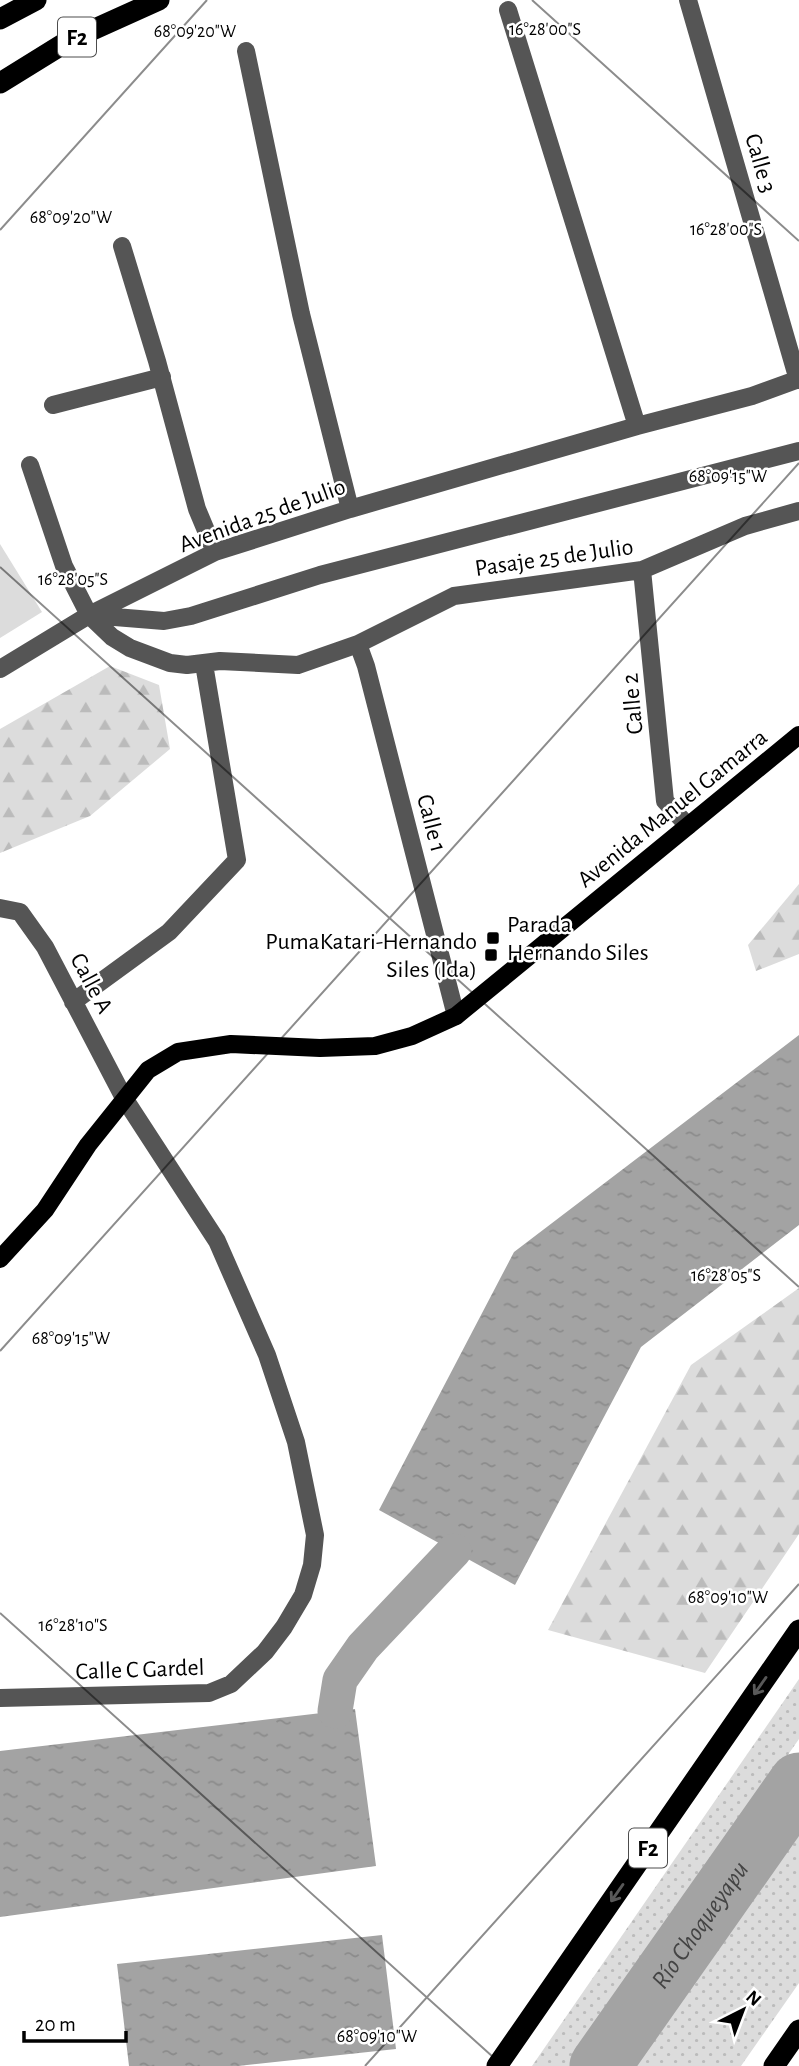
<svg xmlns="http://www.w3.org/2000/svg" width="799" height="2066" viewBox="0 0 799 2066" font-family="'Alegreya Sans',sans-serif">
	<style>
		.grass { fill: url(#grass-dots) }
		.forest { fill: url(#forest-firs) }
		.garden { fill: #dcdcdc }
		.water { fill: url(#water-ripples) }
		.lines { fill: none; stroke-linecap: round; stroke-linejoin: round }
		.canal { stroke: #a3a3a3; stroke-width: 35 }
		.river { stroke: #a3a3a3; stroke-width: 61 }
		.minor { stroke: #555; stroke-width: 18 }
		.major { stroke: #000; stroke-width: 18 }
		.highway { stroke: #000; stroke-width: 21 }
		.oneway { stroke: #595959 }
		.ticks { fill: none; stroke: #000; stroke-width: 2; stroke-opacity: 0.45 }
		.poi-dot { fill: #000; stroke: #fff; stroke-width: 2.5 }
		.labels { text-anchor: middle; stroke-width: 5; stroke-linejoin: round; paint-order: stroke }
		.shield { fill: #fff; stroke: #4c4c4c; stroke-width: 2 }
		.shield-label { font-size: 23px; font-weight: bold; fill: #000 }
		.street-label { font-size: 24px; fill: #000; stroke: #fff }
		.poi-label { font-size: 24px; fill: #000; stroke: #fff; text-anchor: start }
		.water-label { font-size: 26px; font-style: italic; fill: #444; stroke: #fff }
		.ticks-label { font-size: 18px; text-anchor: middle; fill: #000; stroke: #fff; stroke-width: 5; stroke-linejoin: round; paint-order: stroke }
	</style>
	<defs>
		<pattern id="grass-dots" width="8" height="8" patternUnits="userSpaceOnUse" patternTransform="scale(1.75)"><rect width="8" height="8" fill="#dcdcdc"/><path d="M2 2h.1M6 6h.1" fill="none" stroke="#bbb" stroke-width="1.8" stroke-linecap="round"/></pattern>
		<pattern id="forest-firs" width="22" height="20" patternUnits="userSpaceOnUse" patternTransform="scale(1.75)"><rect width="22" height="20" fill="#dcdcdc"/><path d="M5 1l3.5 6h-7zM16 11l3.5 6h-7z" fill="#bbb"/></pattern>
		<pattern id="water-ripples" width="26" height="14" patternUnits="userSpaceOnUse" patternTransform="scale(1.75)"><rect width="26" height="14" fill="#a3a3a3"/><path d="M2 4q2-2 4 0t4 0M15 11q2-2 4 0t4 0" fill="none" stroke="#8b8b8b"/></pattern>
	</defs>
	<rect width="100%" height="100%" fill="#fff"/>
	<path class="grass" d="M799,1679V1739L570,2066H532Z
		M799,1814V1983L741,2066H626Z"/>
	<path class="forest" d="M110,666L159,685L170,749L90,816L0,853V729Z
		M799,884V954L756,971L748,945Z
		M799,1288V1534L705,1673L548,1630L691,1365Z"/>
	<path class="garden" d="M0,544L42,612L0,638Z"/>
	<path class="water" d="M799,1035V1225L641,1347L515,1585L379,1510L514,1252Z
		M355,1709L376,1866L0,1917V1751Z
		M382,1935L396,2049L238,2066H129L117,1964Z"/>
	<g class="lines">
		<path class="canal" d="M335,1711L340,1680L363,1647L454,1551"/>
		<path class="river" id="s1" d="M600,2066L799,1783"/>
		<path class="minor" d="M688,0L798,380
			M508,10L637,426
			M246,51L301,314L350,509
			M122,246L157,361L197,509L215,552
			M53,405L162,377
			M30,465L64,566L89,615L112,637L130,648L170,663L187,665L220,661L298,665L358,644L454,596L642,570L745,526L799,511
			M642,570L665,801L688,826
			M90,615L164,621L191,616L320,575L799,451
			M358,644L366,666L456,1016
			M0,669L89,615L215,552L350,509L637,426L752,396L799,379
			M0,908L20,912L45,947L124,1098L217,1241L267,1355L296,1442L315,1535L312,1565L303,1595L284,1627L265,1652L231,1684L209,1693L0,1698
			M73,1002L169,932L237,860L204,664"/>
		<path class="major" d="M0,1259L45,1210L88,1145L148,1070L178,1052L231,1044L320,1048L375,1046L412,1036L456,1016L799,735"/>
		<path class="highway" d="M0,19L36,0
			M0,83L68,41L159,0
			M497,2066L799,1630
			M774,2066L799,2030"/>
	</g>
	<defs><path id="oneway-shaft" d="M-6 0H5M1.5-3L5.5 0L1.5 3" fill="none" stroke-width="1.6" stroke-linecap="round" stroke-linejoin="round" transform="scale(1.75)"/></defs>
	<g class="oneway">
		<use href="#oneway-shaft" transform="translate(760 1686) rotate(125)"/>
		<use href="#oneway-shaft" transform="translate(617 1893) rotate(125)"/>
	</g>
	<path class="ticks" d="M532,0L799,241M0,230L207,0M0,567L799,1287M0,1351L799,463M0,1613L503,2066M365,2066L799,1584"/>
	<g class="poi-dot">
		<rect x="486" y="931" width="14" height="14" rx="3.5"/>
		<rect x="484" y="948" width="14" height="14" rx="3.5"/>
	</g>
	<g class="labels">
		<g class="shield">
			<rect x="58" y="17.5" width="38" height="39" rx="5"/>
			<rect x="629" y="1828.5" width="38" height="39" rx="5"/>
		</g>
		<g class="shield-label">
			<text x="77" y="45">F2</text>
			<text x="648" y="1856">F2</text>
		</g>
		<g class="street-label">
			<text transform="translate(761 163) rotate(74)" y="8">Calle 3</text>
			<text transform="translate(262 515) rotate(-20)" y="8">Avenida 25 de Julio</text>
			<text transform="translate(554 557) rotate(-8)" y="8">Pasaje 25 de Julio</text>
			<text transform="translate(632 704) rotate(-95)" y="8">Calle 2</text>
			<text transform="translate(672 808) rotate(-39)" y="8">Avenida Manuel Gamarra</text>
			<text transform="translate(432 823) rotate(75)" y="8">Calle 1</text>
			<text transform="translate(92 983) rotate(62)" y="8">Calle A</text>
			<text transform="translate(140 1669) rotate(-2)" y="8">Calle C Gardel</text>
		</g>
		<g class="poi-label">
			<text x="507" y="932">Parada<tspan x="507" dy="28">Hernando Siles</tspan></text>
			<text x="477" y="949" text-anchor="end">PumaKatari-Hernando<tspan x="477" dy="28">Siles (Ida)</tspan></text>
		</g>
		<g class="water-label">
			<text dy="9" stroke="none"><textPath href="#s1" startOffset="173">Río Choqueyapu</textPath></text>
		</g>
	</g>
	<g class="ticks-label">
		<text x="545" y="35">16°28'00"S</text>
		<text x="195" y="37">68°09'20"W</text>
		<text x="71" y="223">68°09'20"W</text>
		<text x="726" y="235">16°28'00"S</text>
		<text x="728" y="482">68°09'15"W</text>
		<text x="73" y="585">16°28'05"S</text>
		<text x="726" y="1281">16°28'05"S</text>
		<text x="71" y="1344">68°09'15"W</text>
		<text x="728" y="1603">68°09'10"W</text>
		<text x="73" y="1631">16°28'10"S</text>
		<text x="377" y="2042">68°09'10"W</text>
	</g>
	<g transform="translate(743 2010) rotate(42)" stroke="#ffffff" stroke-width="5" paint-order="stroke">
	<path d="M0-5L12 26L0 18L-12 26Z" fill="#000000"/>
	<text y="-10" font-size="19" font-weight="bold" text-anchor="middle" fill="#000000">N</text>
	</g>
	<path d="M24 2031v10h102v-10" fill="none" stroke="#000000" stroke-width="3.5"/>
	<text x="35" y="2031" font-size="21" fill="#000000" stroke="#ffffff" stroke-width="5" paint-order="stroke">20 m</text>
</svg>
